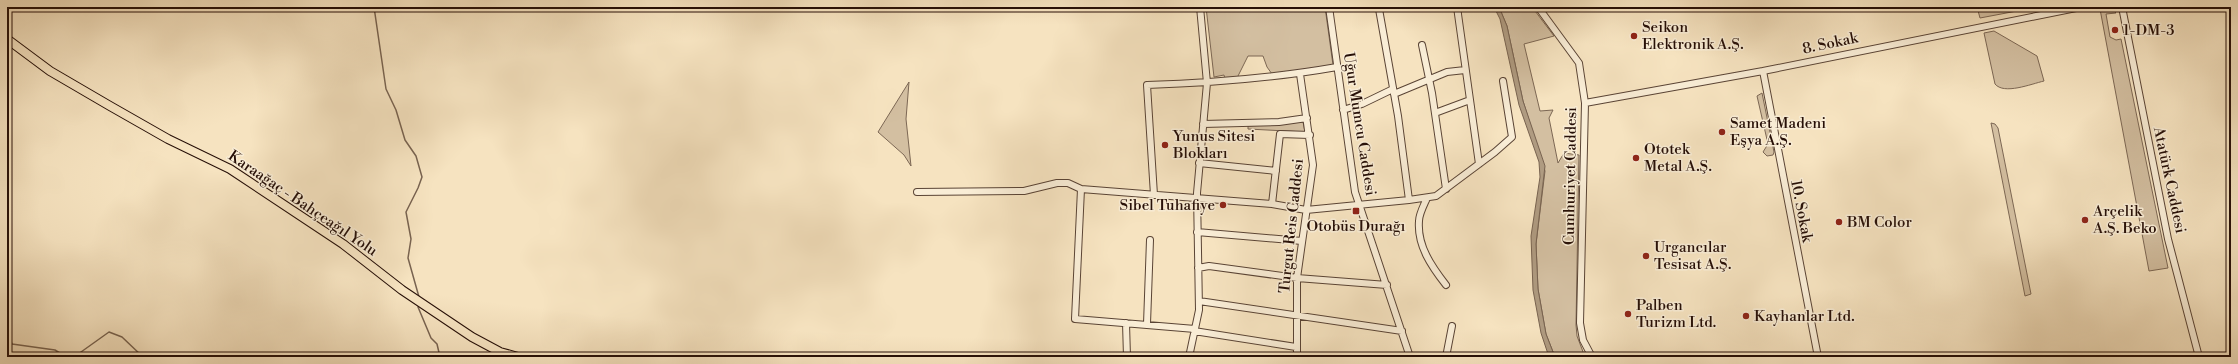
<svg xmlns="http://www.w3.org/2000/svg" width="2238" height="364" viewBox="0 0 2238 364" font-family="'Libre Bodoni',serif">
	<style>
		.green { fill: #d3bfa1; stroke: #7c6754 }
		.water { fill: #af9b81; stroke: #786350 }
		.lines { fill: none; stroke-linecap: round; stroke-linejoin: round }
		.stream { stroke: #786350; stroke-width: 1.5 }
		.minor-casing { stroke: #5a4435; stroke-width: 8 }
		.major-casing { stroke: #260f07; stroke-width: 10 }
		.minor { stroke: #f9edd6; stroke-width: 6 }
		.major { stroke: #f6e3c0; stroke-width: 8 }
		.poi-dot { fill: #8f2418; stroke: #f9edd6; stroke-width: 1.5 }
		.labels { text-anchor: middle; stroke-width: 3; stroke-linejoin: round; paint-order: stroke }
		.poi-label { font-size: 15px; fill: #260f07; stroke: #f9edd6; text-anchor: start }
		.street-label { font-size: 15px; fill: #260f07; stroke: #f9edd6 }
	</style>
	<rect width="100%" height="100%" fill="#f6e3c0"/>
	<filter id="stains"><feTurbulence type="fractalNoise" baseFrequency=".005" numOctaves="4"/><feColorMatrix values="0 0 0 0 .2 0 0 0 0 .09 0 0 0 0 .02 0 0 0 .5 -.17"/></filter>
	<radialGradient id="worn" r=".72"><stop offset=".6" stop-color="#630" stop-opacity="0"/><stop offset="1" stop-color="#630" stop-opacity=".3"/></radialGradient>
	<path class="green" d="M1206,7H1325L1333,65L1272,74L1267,67L1263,56H1248L1237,78L1225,79L1224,75L1214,77Z
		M1499,7H1532L1554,36L1524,44L1540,111L1553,110L1549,118L1558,163L1564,153L1579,155L1576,325L1577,336L1585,357H1555L1546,334L1538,289L1536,244L1545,171L1523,101L1507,26Z
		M1977,7H2038L1980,18Z
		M2111,8L2116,13L2106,14L2110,37L2116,40L2121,39L2168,268L2149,271L2100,9Z
		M1994,31L2037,56L2044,81C2031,84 2004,95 1995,84L1984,33Z
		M909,82L906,119L911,166L904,155L878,132Z
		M1762,93L1774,152L1773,155L1767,156L1763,152L1768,144L1757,96Z
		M1303,122L1305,132L1248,129V126Z
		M1991,123L1995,124L1998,128L2031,294L2025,296Z"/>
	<path class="water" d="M1494,7H1499L1507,26L1523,101L1545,166L1536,244L1538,289L1546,334L1555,357H1549L1541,333L1533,290L1531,236L1540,177L1539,162L1519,105L1500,19Z"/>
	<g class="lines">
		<path class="stream" d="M374,7L386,89L396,110L405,140L416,156L422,177L418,188L406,212L411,239L408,258L419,297
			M418,307L431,338L437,344L440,357
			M7,330L12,344L55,350L66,357
			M7,343L12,344
			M74,357L109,332L122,337L143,357"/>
		<defs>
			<path id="minor" d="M1329,7L1355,192L1410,357
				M1457,7L1479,164
				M1538,7L1579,63L1585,103L1580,323L1583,340L1592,357
				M2122,7L2168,239L2199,357
				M1379,9L1398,116L1409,200
				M1422,45L1432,93L1446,189
				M1763,71L1818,357
				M1394,94L1447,72L1465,70
				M1585,103L1763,71L2081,7
				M1343,110L1362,104L1393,89
				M1435,113L1470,100
				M1203,124L1279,122L1307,118
				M1199,163L1276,171
				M1081,189L1075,319L1195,329
				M917,192L1024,191L1057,183H1068L1081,189L1272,204L1306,210L1409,200L1436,196L1495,152L1512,137L1503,81
				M1154,195L1147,85C1211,83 1274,78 1337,67
				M1427,198C1424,205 1419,214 1419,221C1417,246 1432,267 1446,285
				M1272,204L1280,134L1310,135
				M1197,232L1302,241
				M1198,268L1209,266L1297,278L1387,285
				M1199,301L1402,331
				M1126,323L1127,357
				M1147,324L1150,240
				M1194,331L1296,347
				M1189,357L1199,310L1197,193L1207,83L1200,7
				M1297,357V278L1313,165L1300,74
				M1446,357L1452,326"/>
			<path id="major" d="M7,39L50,71L110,106L168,139L230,169L343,244L402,290L472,337L500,352L518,357"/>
		</defs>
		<use href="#minor" class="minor-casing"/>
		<use href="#major" class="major-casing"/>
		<use href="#minor" class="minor"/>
		<use href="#major" class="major"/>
	</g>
	<g class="poi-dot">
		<circle cx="2115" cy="30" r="4"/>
		<circle cx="1634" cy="36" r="4"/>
		<circle cx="1722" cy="132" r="4"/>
		<circle cx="1165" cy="145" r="4"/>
		<circle cx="1636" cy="158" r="4"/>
		<circle cx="1223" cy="205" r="4"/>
		<rect x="1352" y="207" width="8" height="8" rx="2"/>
		<circle cx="2085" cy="220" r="4"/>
		<circle cx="1839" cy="222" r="4"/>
		<circle cx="1646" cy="256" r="4"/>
		<circle cx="1628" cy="314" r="4"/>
		<circle cx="1746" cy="316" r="4"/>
	</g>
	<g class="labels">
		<g class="poi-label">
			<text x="1642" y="32">Seikon<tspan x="1642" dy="17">Elektronik A.Ş.</tspan></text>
			<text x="2123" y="35">1-DM-3</text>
			<text x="1730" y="128">Samet Madeni<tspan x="1730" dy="17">Eşya A.Ş.</tspan></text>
			<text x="1173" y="141">Yunus Sitesi<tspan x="1173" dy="17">Blokları</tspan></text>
			<text x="1644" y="154">Ototek<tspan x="1644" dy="17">Metal A.Ş.</tspan></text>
			<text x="1215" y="210" text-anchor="end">Sibel Tuhafiye</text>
			<text x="2093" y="216">Arçelik<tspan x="2093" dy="17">A.Ş. Beko</tspan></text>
			<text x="1847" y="227">BM Color</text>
			<text x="1356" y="231" text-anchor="middle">Otobüs Durağı</text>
			<text x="1654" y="252">Urgancılar<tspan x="1654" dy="17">Tesisat A.Ş.</tspan></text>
			<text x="1636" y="310">Palben<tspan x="1636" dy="17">Turizm Ltd.</tspan></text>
			<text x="1754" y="321">Kayhanlar Ltd.</text>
		</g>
		<g class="street-label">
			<text transform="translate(1830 43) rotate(-12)" y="5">8. Sokak</text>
			<text transform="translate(1360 124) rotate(81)" y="5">Uğur Mumcu Caddesi</text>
			<text transform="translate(1570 176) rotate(-89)" y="5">Cumhuriyet Caddesi</text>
			<text transform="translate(2170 180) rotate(78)" y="5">Atatürk Caddesi</text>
			<text transform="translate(303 203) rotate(34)" y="5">Karaağaç - Bahçeağıl Yolu</text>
			<text transform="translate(1802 211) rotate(79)" y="5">10. Sokak</text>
			<text transform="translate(1291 226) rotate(-84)" y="5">Turgut Reis Caddesi</text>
		</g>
	</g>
	<rect width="2238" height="364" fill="none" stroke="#f6e3c0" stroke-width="24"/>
	<rect x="8" y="8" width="2222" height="348" fill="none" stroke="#260f07" stroke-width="2"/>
	<rect x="12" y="12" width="2214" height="340" fill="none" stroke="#260f07"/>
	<rect width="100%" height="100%" filter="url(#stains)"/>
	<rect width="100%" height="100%" fill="url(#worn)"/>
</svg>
